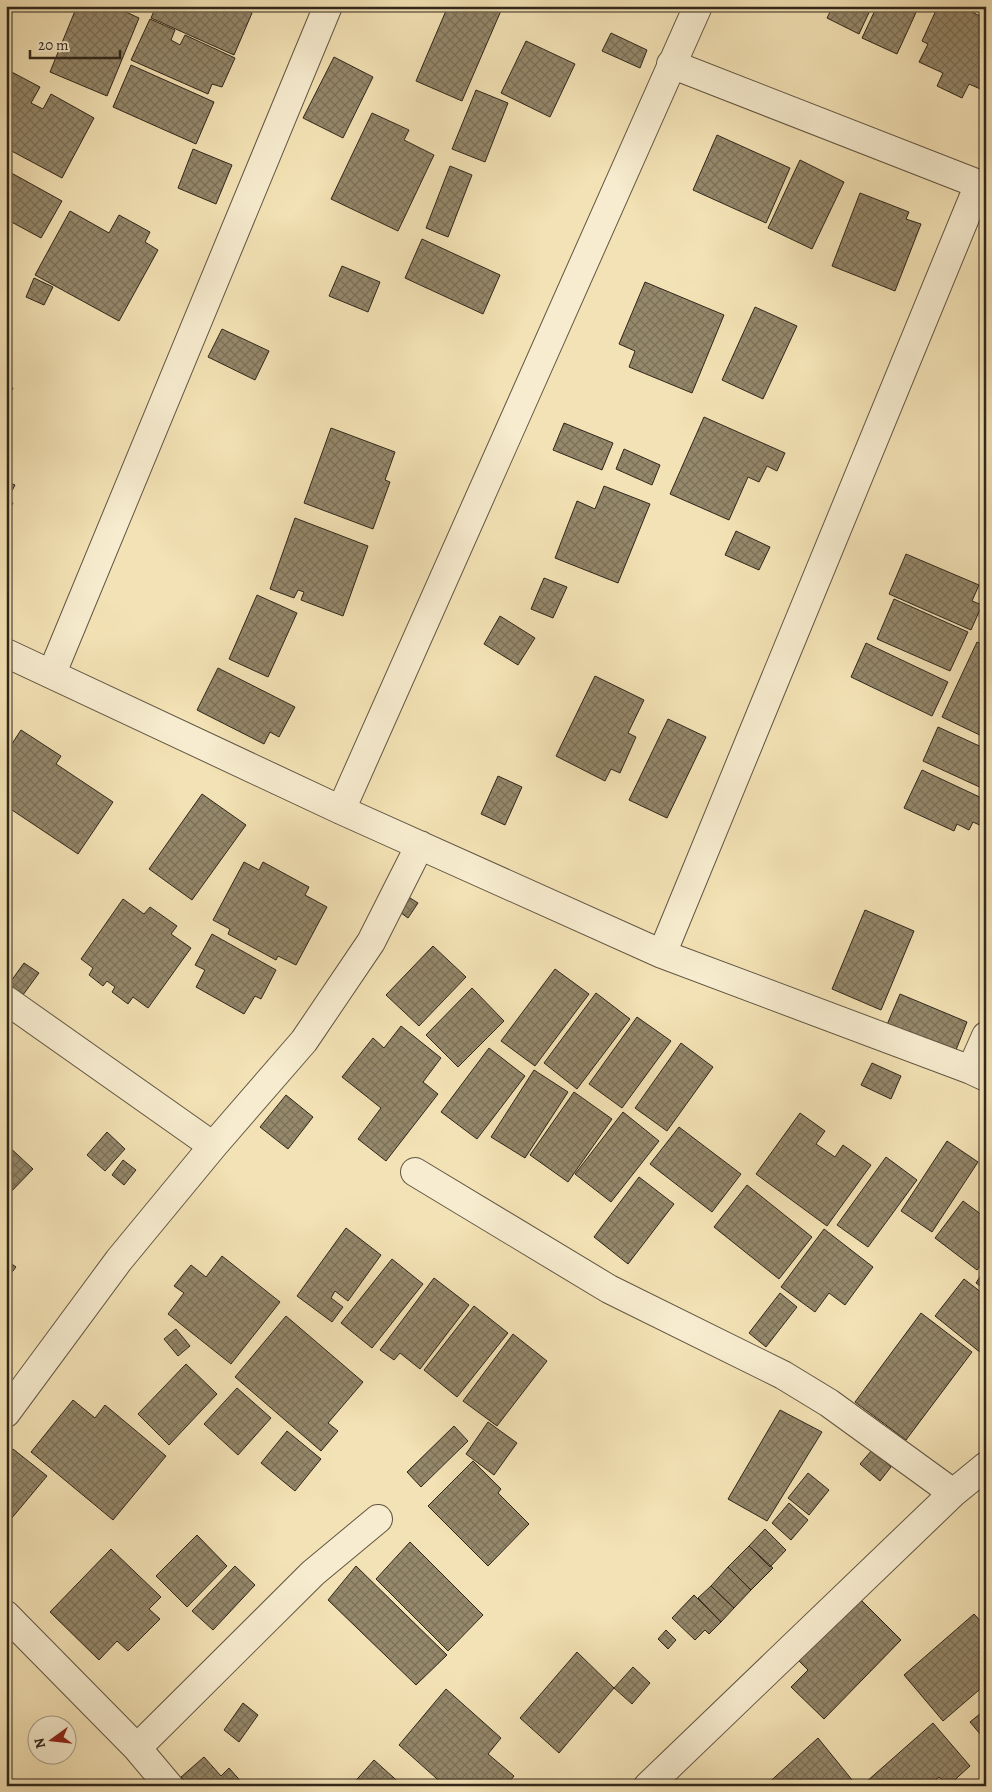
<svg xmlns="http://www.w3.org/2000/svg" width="992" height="1792" viewBox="0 0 992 1792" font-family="Alegreya,serif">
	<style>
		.building { fill: url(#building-cross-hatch); stroke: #30271b }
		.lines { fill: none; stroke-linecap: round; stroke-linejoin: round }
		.minor-casing { stroke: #615642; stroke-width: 30 }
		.minor { stroke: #f7eccf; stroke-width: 28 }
	</style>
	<defs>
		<pattern id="building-cross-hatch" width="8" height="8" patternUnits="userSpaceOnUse" patternTransform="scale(1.25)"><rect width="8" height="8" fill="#95886b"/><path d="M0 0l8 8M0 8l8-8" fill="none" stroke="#7a6f57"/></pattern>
	</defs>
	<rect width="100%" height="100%" fill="#f3e2b5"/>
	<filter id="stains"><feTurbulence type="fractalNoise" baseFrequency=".004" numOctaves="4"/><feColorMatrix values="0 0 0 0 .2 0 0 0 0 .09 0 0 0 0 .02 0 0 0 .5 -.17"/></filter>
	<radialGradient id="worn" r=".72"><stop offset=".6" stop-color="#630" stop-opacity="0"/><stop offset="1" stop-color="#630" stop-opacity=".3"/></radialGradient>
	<path class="building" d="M77,6H113L139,18L107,96L50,72Z
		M156,6H237L252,13L234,55L151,18Z
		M448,6H503L462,101L416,81Z
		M833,6H872L859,34L827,18Z
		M877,6H919L897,54L862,38Z
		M938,6H960L986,19L985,91L969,84L962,98L937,86L943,73L919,62L928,44L922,41Z
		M150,19L175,30L171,40L180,45L185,35L235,58L222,87L212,84L208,94L131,60Z
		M611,33L647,50L640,68L602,51Z
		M526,41L575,64L550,117L501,93Z
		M334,57L373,77L343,138L303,118Z
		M131,65L214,102L196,144L113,107Z
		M6,69L40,87L31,103L43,109L51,94L94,118L62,178L6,148Z
		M476,90L508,103L485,162L452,149Z
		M372,113L409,130L404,140L434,155L398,231L331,199Z
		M717,135L790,168L766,223L693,190Z
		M193,149L232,165L216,204L178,188Z
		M800,160L844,182L812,249L768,228Z
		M450,166L472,175L448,237L426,228Z
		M6,170L62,201L41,238L6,219Z
		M860,193L909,212L906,219L921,224L895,291L832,266Z
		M70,211L109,233L119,215L150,232L145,242L158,250L119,321L35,275Z
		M422,239L500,275L483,314L405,278Z
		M342,266L380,282L368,312L329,296Z
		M34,278L53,287L44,305L26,297Z
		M645,282L724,315L692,393L629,367L635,351L619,344Z
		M755,307L797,326L763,399L722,380Z
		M222,329L269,351L255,380L208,357Z
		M6,385L13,388L6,404Z
		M704,417L785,453L777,471L767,466L759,482L748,477L729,520L670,494Z
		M564,423L613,443L602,470L553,450Z
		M331,428L395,452L385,480L390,482L373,529L304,503Z
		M624,449L660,465L652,485L616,469Z
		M6,481L15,485L7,500L13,503L6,517Z
		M604,486L650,504L618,583L555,558L577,501L595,509Z
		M295,518L368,546L343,616L301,600L304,592L298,590L294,598L270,589Z
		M736,531L770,547L759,570L725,555Z
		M906,554L979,585L972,601L982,605L971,630L889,594Z
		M544,578L567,587L553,618L531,609Z
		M257,595L297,613L268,677L229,659Z
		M894,599L968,632L950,671L877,639Z
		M500,616L535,638L518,665L484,644Z
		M977,642L986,646V738L942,717Z
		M866,643L948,682L932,716L851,677Z
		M218,668L295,707L279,737L270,732L264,744L197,710Z
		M595,676L644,700L628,733L636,737L620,773L611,769L605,781L556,756Z
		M668,719L706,737L667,818L629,800Z
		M938,727L986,749V790L923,761Z
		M21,730L61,756L56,764L113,802L78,854L6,806V753Z
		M922,770L986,800V828L973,822L969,830L957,824L954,831L904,808Z
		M498,776L522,787L505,825L481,814Z
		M202,794L246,825L192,900L149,869Z
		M244,862L259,870L263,862L309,887L305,895L327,907L296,965L278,956L276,960L228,934L230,929L213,920Z
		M407,896L418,903L408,918L397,910Z
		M123,899L144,914L150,907L177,926L171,934L191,948L148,1008L133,997L128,1004L112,992L115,987L107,981L103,986L89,975L93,968L81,959Z
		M865,910L914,931L881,1010L832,989Z
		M212,934L276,970L261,999L255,996L244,1014L196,987L205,970L195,965Z
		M433,946L466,977L419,1026L386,995Z
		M24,963L39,973L20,999L6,988Z
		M555,969L589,994L535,1066L501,1041Z
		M472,988L504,1021L458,1067L426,1035Z
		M596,993L630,1019L577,1089L544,1063Z
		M900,994L967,1022L954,1055L886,1027Z
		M637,1017L671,1041L622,1108L589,1084Z
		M401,1026L441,1058L423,1082L438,1094L386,1161L358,1139L381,1108L342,1077L373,1038L384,1048Z
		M681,1043L713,1067L667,1131L635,1108Z
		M489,1048L525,1076L477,1139L441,1112Z
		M872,1063L901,1076L891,1099L861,1085Z
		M534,1070L568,1092L525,1158L491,1137Z
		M574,1092L612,1119L568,1182L530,1155Z
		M286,1095L313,1117L288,1149L260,1127Z
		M623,1112L659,1141L611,1202L575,1174Z
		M800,1113L825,1131L816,1144L835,1157L843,1145L871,1165L827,1226L756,1174Z
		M679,1127L741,1174L712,1212L650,1164Z
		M107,1132L125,1149L105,1171L87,1155Z
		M947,1141L978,1162L932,1232L901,1211Z
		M6,1144L33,1169L6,1197Z
		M886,1157L917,1180L868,1247L837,1225Z
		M123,1160L136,1170L124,1185L112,1175Z
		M639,1177L674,1204L628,1264L594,1237Z
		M747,1185L812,1237L779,1279L714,1227Z
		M963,1201L986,1218V1258L977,1270L935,1238Z
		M346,1228L381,1255L348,1301L335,1291L331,1298L343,1307L332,1322L297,1296Z
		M824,1229L873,1267L845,1305L829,1293L815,1312L781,1287Z
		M222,1256L280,1302L231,1364L168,1314L184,1293L174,1286L191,1265L206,1277Z
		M392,1259L423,1284L372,1348L341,1323Z
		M6,1260L16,1267L6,1280Z
		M986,1267V1290L976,1283Z
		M434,1278L469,1305L420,1369L400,1353L394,1360L380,1350Z
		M964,1279L986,1296V1346L981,1353L935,1316Z
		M780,1293L797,1307L766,1347L749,1333Z
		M474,1306L508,1333L457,1397L424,1370Z
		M921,1313L972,1352L906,1440L855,1402Z
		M286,1316L363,1382L328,1423L338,1431L321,1451L235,1377Z
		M176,1329L190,1346L178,1356L164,1339Z
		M513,1334L547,1361L497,1426L463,1401Z
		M186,1364L217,1394L169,1445L138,1414Z
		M237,1388L271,1418L238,1455L204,1424Z
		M73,1400L95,1418L105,1405L166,1456L113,1520L31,1452Z
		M780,1410L822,1432L767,1521L728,1499Z
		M488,1422L517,1443L494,1475L466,1454Z
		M454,1426L468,1441L421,1487L407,1472Z
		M287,1431L321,1459L295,1491L261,1463Z
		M13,1449L47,1476L6,1525V1457Z
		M872,1450L891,1467L880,1481L860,1464Z
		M473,1461L501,1489L498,1493L529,1524L488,1566L428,1506Z
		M808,1473L829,1490L809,1515L788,1498Z
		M789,1503L808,1520L791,1540L772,1523Z
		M765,1529L786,1550L770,1567L749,1546Z
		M197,1535L227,1566L187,1607L156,1576Z
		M410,1542L483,1615L448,1651L376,1579Z
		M749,1546L773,1568L751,1590L728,1567Z
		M111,1549L161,1597L149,1609L160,1619L128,1651L117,1641L99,1660L50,1612Z
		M235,1566L255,1585L213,1630L192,1611Z
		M356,1566L447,1655L416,1685L328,1600Z
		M728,1567L751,1590L734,1608L711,1586Z
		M711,1586L734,1608L721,1622L698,1598Z
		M694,1595L721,1622L709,1634L705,1630L695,1640L672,1618Z
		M860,1599L901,1640L824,1719L791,1687L808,1670L799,1661Z
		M974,1614L986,1627V1684L943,1721L904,1675Z
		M666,1630L676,1640L668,1649L658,1639Z
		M577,1652L614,1688L559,1753L520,1718Z
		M633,1667L650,1683L632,1704L614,1688Z
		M446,1689L501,1738L488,1754L514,1776L506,1786H475L474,1784L472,1786H445L399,1745Z
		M243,1703L258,1715L239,1742L224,1730Z
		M986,1709V1741L970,1722Z
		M933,1723L970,1766L948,1786L939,1777L929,1786H869L866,1782Z
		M818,1738L857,1786H765Z
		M204,1757L221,1776L229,1768L245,1786H189L181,1777Z
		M374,1760L403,1786H351Z"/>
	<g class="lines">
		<defs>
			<path id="minor" d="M671,64L986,187
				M6,653L341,810L662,954L971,1070L986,1077
				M52,673L328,6
				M341,810L698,6
				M662,954L979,184
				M6,1000L213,1146
				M971,1070L986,1036
				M415,1172L609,1289L783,1375L829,1403L953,1493
				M6,1413L119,1260L213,1146L304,1041L371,942L420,845
				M6,1615L137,1748L169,1786
				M137,1748L313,1573L378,1519
				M648,1786L953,1493L986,1466"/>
		</defs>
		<use href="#minor" class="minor-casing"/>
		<use href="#minor" class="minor"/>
	</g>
	<rect width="992" height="1792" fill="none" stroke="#f3e2b5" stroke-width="25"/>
	<rect x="8" y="8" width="977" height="1777" fill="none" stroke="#30271b" stroke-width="2.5"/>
	<rect x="12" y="12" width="967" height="1767" fill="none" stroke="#30271b"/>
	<g transform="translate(52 1740) rotate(255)"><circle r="24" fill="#f7eccf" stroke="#a79d87"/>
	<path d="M0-4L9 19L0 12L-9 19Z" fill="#8f2418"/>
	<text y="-8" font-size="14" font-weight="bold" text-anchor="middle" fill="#30271b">N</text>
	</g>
	<path d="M30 50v8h90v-8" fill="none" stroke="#30271b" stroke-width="2.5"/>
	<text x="38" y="50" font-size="15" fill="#30271b" stroke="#f7eccf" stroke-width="4" paint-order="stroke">20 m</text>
	<rect width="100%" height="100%" filter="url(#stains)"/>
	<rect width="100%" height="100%" fill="url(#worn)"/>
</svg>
